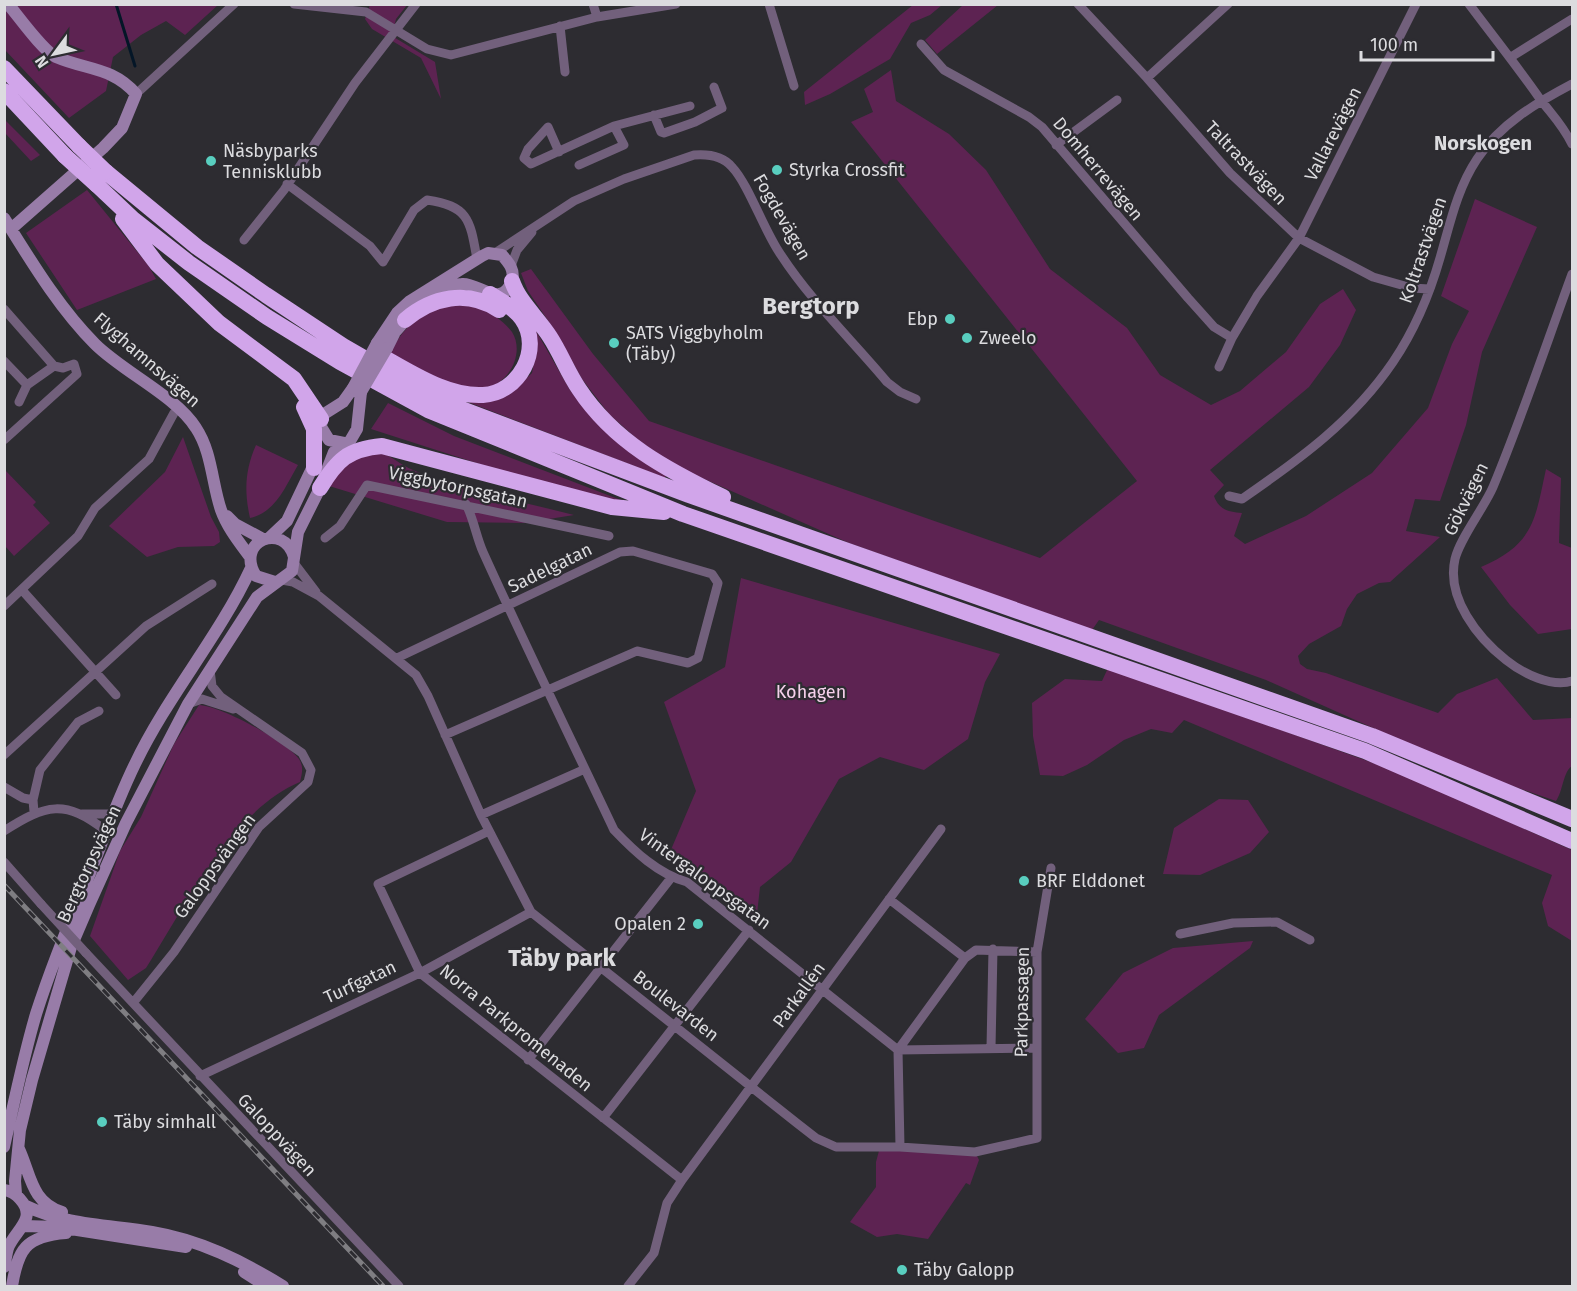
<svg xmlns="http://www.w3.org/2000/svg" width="1577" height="1291" viewBox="0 0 1577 1291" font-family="'Fira Sans',sans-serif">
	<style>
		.green { fill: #5d2352 }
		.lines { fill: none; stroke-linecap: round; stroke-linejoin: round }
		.stream { stroke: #041627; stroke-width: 3 }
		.street { stroke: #72607c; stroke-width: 9 }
		.secondary { stroke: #987ca8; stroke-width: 12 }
		.highway { stroke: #d1a5ea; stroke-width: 16 }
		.rail-casing { stroke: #7f7e82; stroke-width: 5 }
		.rail { stroke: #2d2c31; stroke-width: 3; stroke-dasharray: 9; stroke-linecap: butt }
		.street-bridge { stroke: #72607c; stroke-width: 9 }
		.secondary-bridge { stroke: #987ca8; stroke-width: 12 }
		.highway-bridge { stroke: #d1a5ea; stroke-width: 16 }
		.poi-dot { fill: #59cebf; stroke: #2d2c31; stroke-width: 2 }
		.labels { text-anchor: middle; stroke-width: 4.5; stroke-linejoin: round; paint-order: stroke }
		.street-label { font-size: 18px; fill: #dcdcdf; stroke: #2d2c31 }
		.poi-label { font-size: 18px; fill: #dcdcdf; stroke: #2d2c31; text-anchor: start }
		.park-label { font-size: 18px; fill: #f5d0eb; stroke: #2d2c31 }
		.neighbourhood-label { font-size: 20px; font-weight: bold; fill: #dcdcdf; stroke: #2d2c31 }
		.district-label { font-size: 24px; font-weight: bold; fill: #dcdcdf; stroke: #2d2c31 }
	</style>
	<rect width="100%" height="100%" fill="#2d2c31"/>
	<path class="green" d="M5,5H218L185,35L166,21L141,35L113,57L106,91L69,118L5,50Z
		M370,5H407L396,19L392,36L435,62L441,99L421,58L372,29L365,19Z
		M913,5H942L930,15L911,23L890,59L830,94L805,105L804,92Z
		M963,5H998L937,54L925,40Z
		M891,70L896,101L949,134L986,170L1050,269L1127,328L1160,375L1211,405L1240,391L1286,352L1320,304L1343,289L1356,310L1340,345L1309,387L1210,470L1224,485L1214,496C1219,510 1229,512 1242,513L1234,536L1245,544L1306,516L1372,473L1428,408L1452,344L1469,311L1441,296L1475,199L1537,227L1482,352L1466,425L1440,501L1415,499L1406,531L1440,537L1390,582L1379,583L1357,594L1347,609L1341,626L1309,644L1298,656L1300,664L1307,669L1326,673L1438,713L1457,694L1497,678L1533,720L1572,718V766C1563,772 1563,791 1556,801L1469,771L1266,680L1099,620L1092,630L849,543L675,466L637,439L609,414L582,379L555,331L528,291L521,273L531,269L593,354L649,421L1040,558L1137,481L851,122L873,112L864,89Z
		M5,120L40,155L31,161L5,133Z
		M87,190L148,265L156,279L77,310L26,233Z
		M446,306C456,306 469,304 478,307C489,311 505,322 512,332C526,354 507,389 479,389C451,390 413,367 388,356C405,326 413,318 446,306Z
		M532,324L570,390L600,426L666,475L665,478L447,394H510L532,373L537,345Z
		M388,403L454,436L626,502L561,490L371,429Z
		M183,437L211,517L219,532L220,542L214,546L178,547L147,557L109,526L165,472Z
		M256,445L298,465C285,487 276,512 250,518C244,491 245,470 256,445Z
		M380,452C393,457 401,465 413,470C463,492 521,501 574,515L524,523L447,522L329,486L346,462Z
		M4,469L36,502L33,505L50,523L14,556L5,546Z
		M1546,469L1561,478L1559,543L1572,548V629L1538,634L1510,605L1481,567C1534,544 1535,520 1546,469Z
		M741,578L1000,654L985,682L968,739L924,770L880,757L839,779L791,862L760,887L756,923L670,852L696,791L664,702L725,667Z
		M1108,668L1390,769L1572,850V941L1548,926L1542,903L1552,875L1184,720L1172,733L1151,729L1124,740L1087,765L1063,776L1040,775L1033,736L1032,703L1065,679L1102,681Z
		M199,705C221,706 286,741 299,759C304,767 302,773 300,782C233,809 184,908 146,968L128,980L90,936L120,851L141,817L174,744Z
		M1219,799L1248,800L1269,832L1250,853L1200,875L1163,874L1174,828Z
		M1253,941L1250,948L1159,1015L1144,1048L1118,1053L1085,1019L1123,973L1173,948Z
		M880,1147L975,1152L979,1160L970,1185L966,1183L928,1239L897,1234L877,1237L850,1222L876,1187V1162Z"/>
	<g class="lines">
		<path class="stream" d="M116,4L135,66"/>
		<path class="street" d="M294,4L366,12L427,49L451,55L597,17L676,4
			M593,4L597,17
			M769,4L794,86
			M1078,4L1147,78L1230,173L1299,238L1373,277L1412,288L1429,289
			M1469,4C1493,36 1517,66 1540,99C1553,116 1562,124 1572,144
			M560,26L565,72
			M921,44L944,70L1029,117L1042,127L1188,298L1214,327L1232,338
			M1511,57L1572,19
			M1147,78L1228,4
			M136,94L234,4
			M654,115L661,132L664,133L695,122L722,108L714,87
			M1056,145L1117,100
			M559,152L548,127L528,149L524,158L531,164L614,126L690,106
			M579,165L624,145L614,126
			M287,184L370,246L383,262L414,210L427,200C469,206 470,220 477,259
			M244,240L284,190L355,83L416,4
			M495,253L574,201L624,179L694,155C707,154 723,156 732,167C749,185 764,231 781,255C811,301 852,340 887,382L900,392L916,399
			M511,266L517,250L532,232
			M1572,274C1546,345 1522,417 1493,487C1484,508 1460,538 1455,559C1446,598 1478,638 1506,660C1522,673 1552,688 1572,681
			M4,309L54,366L63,368L74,364L77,374L4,440
			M4,361L27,385
			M1219,367L1232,338L1257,296L1299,238L1416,4
			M19,402L27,385L54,366
			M1229,496L1242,499C1300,459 1353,421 1393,362C1414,331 1430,293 1440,258C1450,224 1457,189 1477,159C1500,124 1536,103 1572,84
			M466,504C474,520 476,536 483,552C525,645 570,737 614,830C634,851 658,874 687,882L898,1050L900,1147
			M325,538L340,526L367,485L609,536
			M294,563L316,592
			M282,580L293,582L319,596L416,675L428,696L481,815L531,912L798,1124L816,1138L836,1147H900L975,1152L1037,1138V952L1051,868
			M22,590L116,695
			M4,606L78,536L95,508L149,459L174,413
			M397,658L620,552L633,551L712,574L718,583L698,658L688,663L637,651L445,735
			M188,704L202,699L233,709
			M4,755L146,626L212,584
			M4,787L23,798L33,800
			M34,812L33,800L40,770L78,722L99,711
			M82,814H114
			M481,815L585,769
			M4,831C46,804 65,799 106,831
			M489,831L378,884L420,973L682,1180
			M4,862L41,904
			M889,899L965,958
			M1180,934L1233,923L1277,922L1310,940
			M86,953L399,1286
			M133,1003L174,952L259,827L308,782L311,770L302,753L221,697L212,686L210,670
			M991,1048L993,949
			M898,1050L965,958L976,950L1037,952
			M898,1050L1037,1048
			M528,1060L671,878
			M200,1076L420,973L531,912
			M603,1118L749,930
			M628,1286L654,1253L667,1203L682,1180L941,829"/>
		<path class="secondary" d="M8,4C19,17 43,51 56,57C86,70 113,67 136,94L122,128L103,148L11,229
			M4,218C31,261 59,308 95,344C123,372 176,396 196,428C212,452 212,484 221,510C227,527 239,542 250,557
			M377,343L397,313L410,301L482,256L488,253L502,255C509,263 515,270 512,281C501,310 478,282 462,284C450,285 438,294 428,300
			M387,348L395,332L410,315
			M321,425L324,414L343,402L353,388
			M321,427L329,440L344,443
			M227,516L235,524L263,539
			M269,538L287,521L316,460
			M275,582L256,576C234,541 284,521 294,557
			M4,1147C14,1103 23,1058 36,1014C51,967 69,923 88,878C103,840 117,801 135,764C168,695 219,637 251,568
			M19,1149C31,1175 31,1202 62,1212
			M4,1190C11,1191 16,1194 20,1199C38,1219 15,1230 8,1248C6,1254 6,1260 4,1267
			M16,1194L15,1181L20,1130L32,1080L71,947L89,905L126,823L188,704L257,597L292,571L298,532L320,488L334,452L350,441L357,429L361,392
			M26,1206C65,1225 111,1225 152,1232C200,1240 242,1261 283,1286
			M24,1226L58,1227L186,1247
			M244,1272L266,1286
			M12,1286C18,1250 25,1236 66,1233"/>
		<path class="highway" d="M4,68L79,146
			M4,91L65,156
			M106,172L197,247L266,295L343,346L435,399L689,495L1372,736L1572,819
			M97,185L133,219L189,263L267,317L340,362L428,410L683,514L1365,751L1572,841
			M123,219L157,264L219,323L294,379L321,419
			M512,281C519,302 538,318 550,337C561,354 568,373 579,389C614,442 667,470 723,497
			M405,320C432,297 467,289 499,310
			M381,356C411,372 447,397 483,395C519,393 543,349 522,319C515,308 501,301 490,294
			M304,407L314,429V468
			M320,488C337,460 348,449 382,446L612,507L664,512"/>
		<defs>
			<path id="rail" d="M4,885L383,1286"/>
		</defs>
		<use href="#rail" class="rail-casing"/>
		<use href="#rail" class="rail"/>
		<path class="street-bridge" d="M41,904L86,953"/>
		<path class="secondary-bridge" d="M353,388L377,343
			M361,392L387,348"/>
		<path class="highway-bridge" d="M79,146L106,172
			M65,156L97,185"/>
	</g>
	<g class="poi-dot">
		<circle cx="211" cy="161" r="6"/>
		<circle cx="777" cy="170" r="6"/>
		<circle cx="950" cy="319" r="6"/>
		<circle cx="967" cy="338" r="6"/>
		<circle cx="614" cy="343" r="6"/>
		<circle cx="1024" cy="881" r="6"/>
		<circle cx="698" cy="924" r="6"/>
		<circle cx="102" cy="1122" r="6"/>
		<circle cx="902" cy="1270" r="6"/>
	</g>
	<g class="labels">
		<g class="street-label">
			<text transform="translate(1333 134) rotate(-63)" y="6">Vallarevägen</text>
			<text transform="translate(1246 163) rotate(46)" y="6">Taltrastvägen</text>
			<text transform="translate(1098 169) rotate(50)" y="6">Domherrevägen</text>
			<text transform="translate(782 217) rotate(60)" y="6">Fogdevägen</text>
			<text transform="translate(1423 250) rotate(-71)" y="6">Koltrastvägen</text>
			<text transform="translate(147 360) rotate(41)" y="6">Flyghamnsvägen</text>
			<text transform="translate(458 487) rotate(12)" y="6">Viggbytorpsgatan</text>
			<text transform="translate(1466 499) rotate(-64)" y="6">Gökvägen</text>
			<text transform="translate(550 568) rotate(-26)" y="6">Sadelgatan</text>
			<text transform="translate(89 864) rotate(-65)" y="6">Bergtorpsvägen</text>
			<text transform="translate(215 866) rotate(-54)" y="6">Galoppsvängen</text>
			<text transform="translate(705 879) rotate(36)" y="6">Vintergaloppsgatan</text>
			<text transform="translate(360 982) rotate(-25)" y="6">Turfgatan</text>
			<text transform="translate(799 995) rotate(-54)" y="6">Parkallén</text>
			<text transform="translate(1022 1002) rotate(-89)" y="6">Parkpassagen</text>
			<text transform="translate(676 1006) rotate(38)" y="6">Boulevarden</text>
			<text transform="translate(516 1028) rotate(39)" y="6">Norra Parkpromenaden</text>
			<text transform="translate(277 1135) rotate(47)" y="6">Galoppvägen</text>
		</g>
		<g class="poi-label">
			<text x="223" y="157">Näsbyparks<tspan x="223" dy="21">Tennisklubb</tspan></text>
			<text x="789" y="176">Styrka Crossfit</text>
			<text x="938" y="325" text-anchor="end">Ebp</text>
			<text x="626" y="339">SATS Viggbyholm<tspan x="626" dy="21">(Täby)</tspan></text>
			<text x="979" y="344">Zweelo</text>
			<text x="1036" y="887">BRF Elddonet</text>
			<text x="686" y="930" text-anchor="end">Opalen 2</text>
			<text x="114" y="1128">Täby simhall</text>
			<text x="914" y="1276">Täby Galopp</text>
		</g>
		<g class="park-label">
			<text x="811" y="698">Kohagen</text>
		</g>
		<g class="neighbourhood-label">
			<text x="1483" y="150">Norskogen</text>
		</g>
		<g class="district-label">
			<text x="811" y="314">Bergtorp</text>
			<text x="562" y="966">Täby park</text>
		</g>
	</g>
	<rect width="1577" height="1291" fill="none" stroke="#dcdcdf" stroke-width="12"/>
	<g transform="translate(54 54) rotate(237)" stroke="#2d2c31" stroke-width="4.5" paint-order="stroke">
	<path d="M0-4.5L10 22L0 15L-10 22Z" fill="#dcdcdf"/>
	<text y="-9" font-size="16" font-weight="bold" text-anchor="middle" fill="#dcdcdf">N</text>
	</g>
	<path d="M1361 51v9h132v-9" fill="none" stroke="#dcdcdf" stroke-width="3"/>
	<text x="1370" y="51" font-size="18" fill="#dcdcdf" stroke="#2d2c31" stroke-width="4.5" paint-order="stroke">100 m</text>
</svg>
